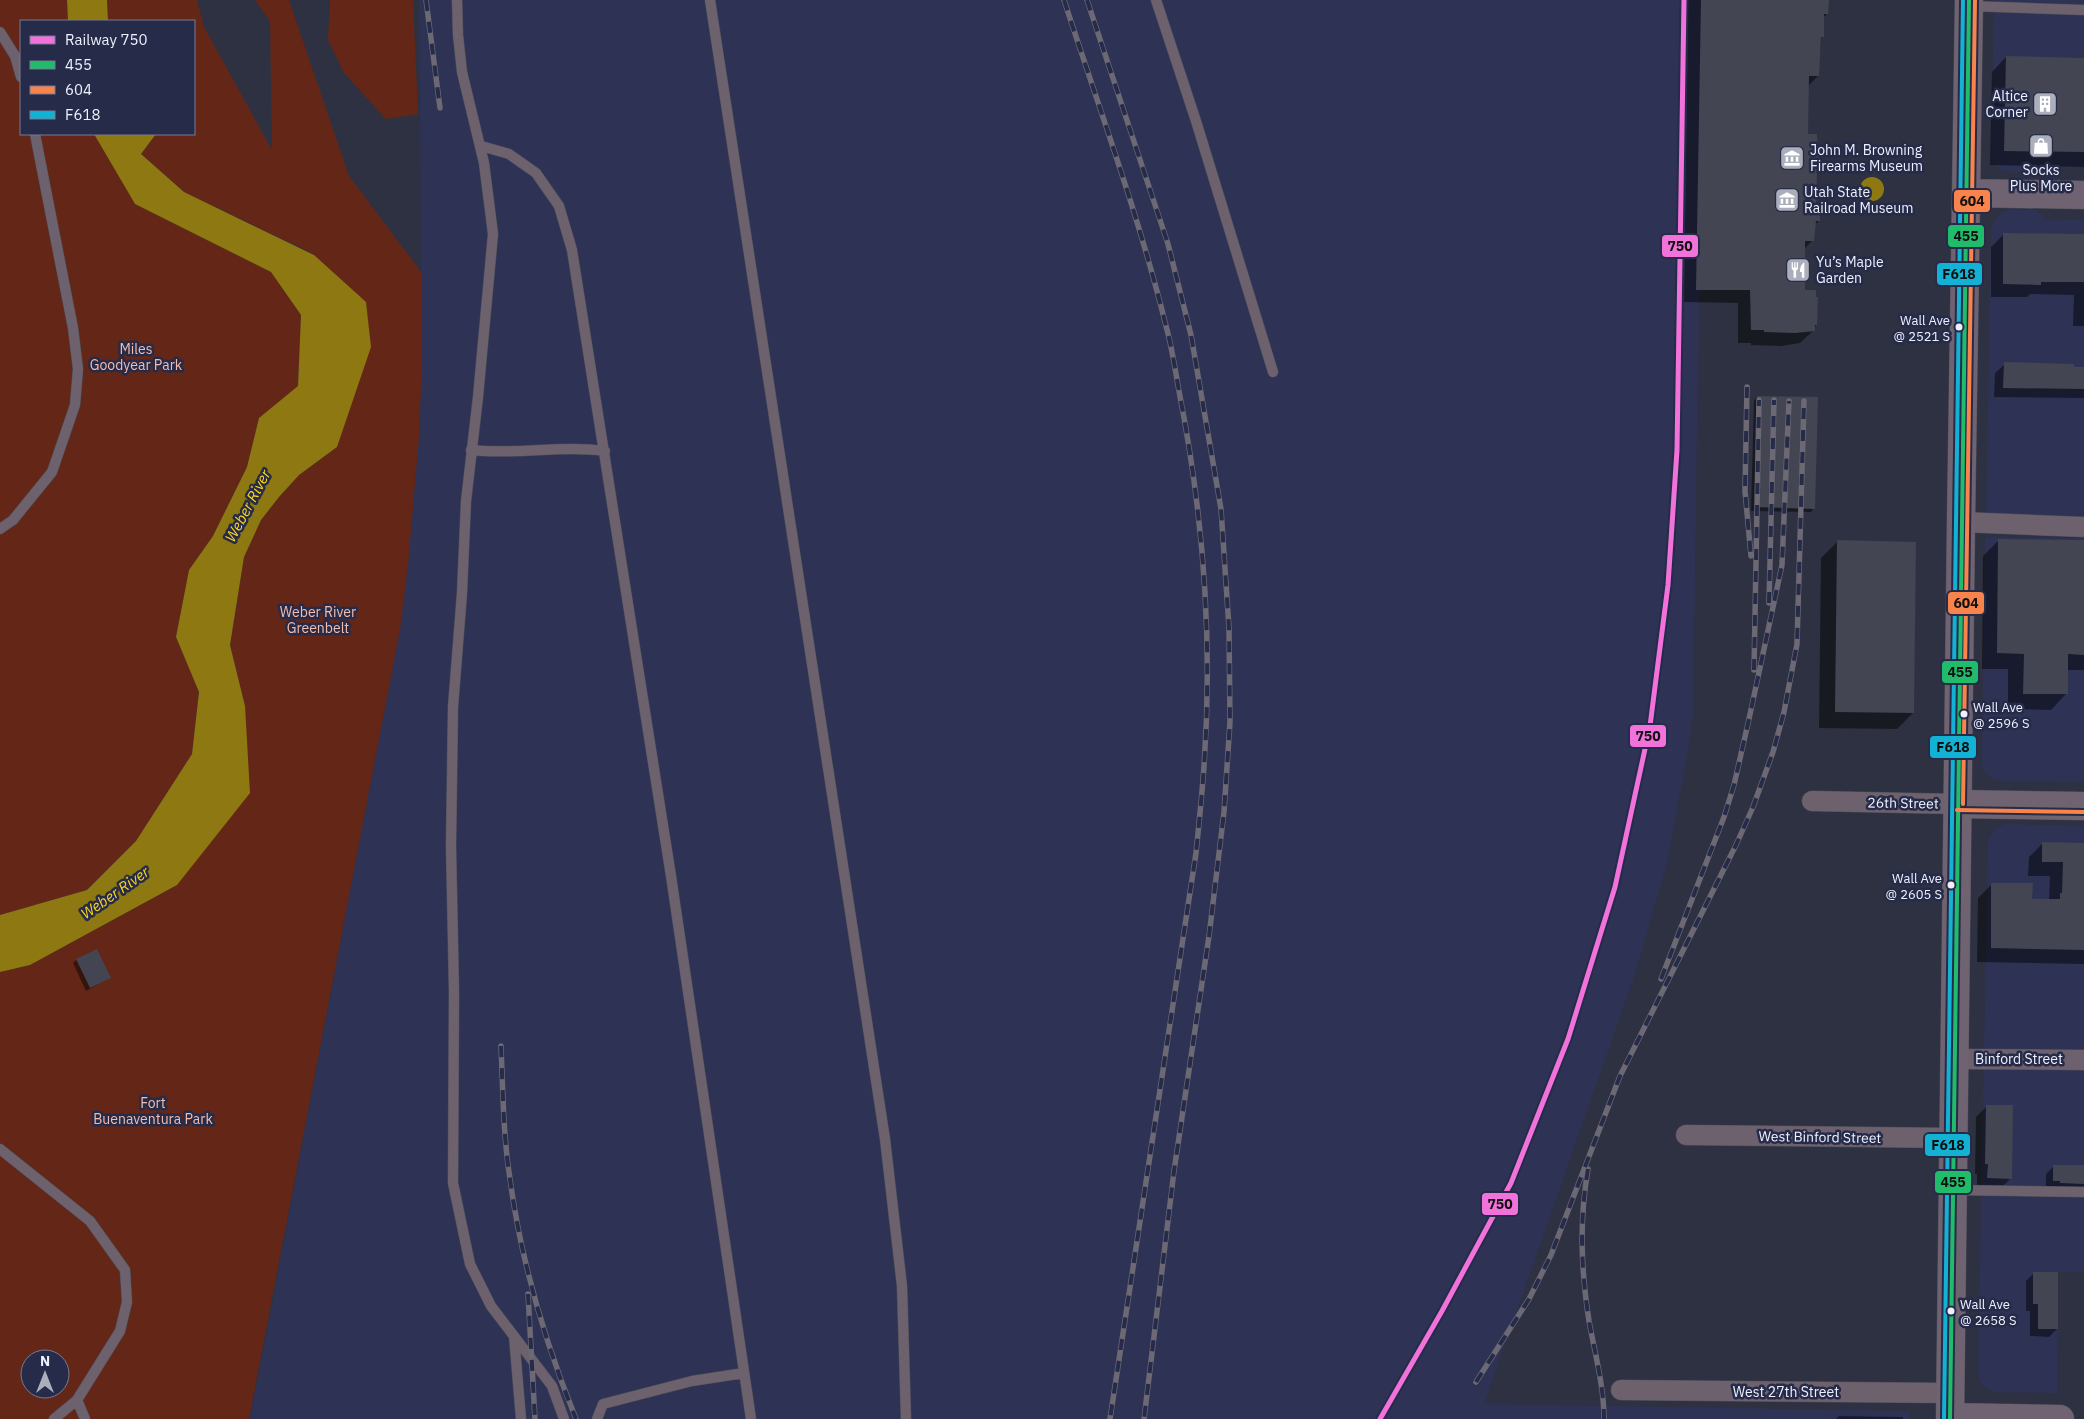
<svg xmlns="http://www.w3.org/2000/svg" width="2084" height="1419" viewBox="0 0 2084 1419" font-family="'IBM Plex Sans',sans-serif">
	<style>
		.built { fill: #2e3355 }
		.green { fill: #642717; fill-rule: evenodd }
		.water { fill: #8d7811 }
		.shadow { fill: #0007 }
		.building { fill: #434553 }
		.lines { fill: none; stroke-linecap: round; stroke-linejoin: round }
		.lane-casing { stroke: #4b4d5a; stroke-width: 11 }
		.street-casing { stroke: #4b4d5a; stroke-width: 21 }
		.secondary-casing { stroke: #4b4d5a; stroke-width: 29 }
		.lane { stroke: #6c616c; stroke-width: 10 }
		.street { stroke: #6c616c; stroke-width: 20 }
		.secondary { stroke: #6f6371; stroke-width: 28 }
		.rail-casing { stroke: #6c6874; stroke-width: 5.5 }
		.rail { stroke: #262b49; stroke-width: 4; stroke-dasharray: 11; stroke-linecap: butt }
		.bus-1-casing { stroke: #262b49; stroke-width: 8 }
		.bus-2-casing { stroke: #262b49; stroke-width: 8 }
		.bus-3-casing { stroke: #262b49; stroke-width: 8 }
		.bus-1 { stroke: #20bc6c; stroke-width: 4 }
		.bus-2 { stroke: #f8844c; stroke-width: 4 }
		.bus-3 { stroke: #13b2d5; stroke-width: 4 }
		.rail-1-casing { stroke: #262b49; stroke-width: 9 }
		.rail-1 { stroke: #f172db; stroke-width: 5 }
		.bus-dot { fill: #eef1fd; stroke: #262b49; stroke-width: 2 }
		.labels { text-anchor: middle; stroke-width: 5; stroke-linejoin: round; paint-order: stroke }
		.bus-label { font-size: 13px; fill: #eef1fd; stroke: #262b49; text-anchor: end }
		.poi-label { font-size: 14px; fill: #eef1fd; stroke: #262b49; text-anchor: start }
		.park-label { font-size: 14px; fill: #f6bbab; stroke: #262b49 }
		.street-label { font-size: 14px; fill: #eef1fd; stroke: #262b49 }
		.water-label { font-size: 15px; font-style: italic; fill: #ffd814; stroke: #262b49 }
		.line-badge { stroke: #262b49; stroke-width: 2 }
		.pale-badge-label { font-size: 14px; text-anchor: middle; font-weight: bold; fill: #111 }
	</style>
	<rect width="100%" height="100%" fill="#2e3141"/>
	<path class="built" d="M419,0H1703L1693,715L1685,766L1666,867L1633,980L1484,1404L1910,1411V1419H250L400,629L408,565L419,436L422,360Z
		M1994,0H2084V167H2046L2038,173L2003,171L1993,164L1991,159Z
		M2008,210H2037L2045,219L2084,220V520L1986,518L1991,228L1999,214Z
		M1985,537L2084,538V782L2002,781L1990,778L1982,768Z
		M2005,824L2084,826V1272H2058L2057,1393L1994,1392L1983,1387L1978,1375L1988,840L1995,829Z"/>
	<path class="green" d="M0,0H67L68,21H21V134H94L135,204L271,272L301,315L298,387L259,418L247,467L213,536L189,570L176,637L199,692L192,754L136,841L87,890L0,915Z
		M107,0H197L204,27L272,150L270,21L255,0H289L349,176L422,273V360L419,436L408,565L400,629L249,1419H0V972L30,965L177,885L245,706L230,645L244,557L261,520L279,497L299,475L337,447L314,254L184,192L141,154L156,134H194V21H108ZM30,1359H60V1389H30Z
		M330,0H413L418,114L386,119L344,73L328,40Z"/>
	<path class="water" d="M67,0H107L108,21H68Z
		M94,134H156L141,154L184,192L314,255L366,302L371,347L337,447L299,475L279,497L261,520L244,557L230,645L245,706L250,793L177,885L30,965L0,972V915L87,890L136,841L192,754L199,692L176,637L189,570L213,536L247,467L259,418L298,386L301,315L271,272L135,204Z
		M1860 189a12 12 0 1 1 24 0a12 12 0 1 1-24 0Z"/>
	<path class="shadow" d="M1688,0H1827V14L1823,18L1818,76L1807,87V136L1819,170L1815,174V208L1819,221L1814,225L1813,240L1804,249L1803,291L1816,325L1814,330L1800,343L1781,346L1751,345V343H1738V303L1684,302Z
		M2006,57L2084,59V167L1990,165L1992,72Z
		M2004,234L2084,235V326H2073L2074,295L2030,294L2027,297H1991V247Z
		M2005,364L2084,368V398L1994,397L1995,373Z
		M1757,397L1814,508L1811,512L1751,511L1754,400Z
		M1999,540L2084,541V670H2067L2066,694L2051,710L2008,709V669H1982L1983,556Z
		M1837,542L1913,713L1897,729L1819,728L1821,558Z
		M2043,843L2084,844V964L1977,962L1978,898L1992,884L2031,900H2049L2050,876H2028L2029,857Z
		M76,960L109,978L86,991L73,963Z
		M1987,1106L2011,1178L2000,1189H1977V1174H1975L1976,1117Z
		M2054,1166L2084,1167V1191L2046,1188V1174Z
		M2034,1273L2057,1329L2049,1337L2030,1336V1311H2026V1281Z
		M1839,1416L1903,1417V1419H1836Z"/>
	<path class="building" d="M1701,0H1829L1828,14H1824V37H1821L1819,76H1809L1808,134H1817L1818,155H1821V170H1817L1816,207H1820V221H1816L1814,241H1805V290H1816V297H1818L1817,325H1815V331L1795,333L1764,332V330H1751L1750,290H1696Z
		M2006,56L2084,58V152L2004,151Z
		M2003,233L2084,234V282H2041V285L2003,284Z
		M2004,362L2074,364V367H2084V389L2003,388Z
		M1757,396L1818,397L1815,509L1755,507Z
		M1998,539L2084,540V655L2068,654V694H2023L2024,654L1997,653Z
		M1837,540L1916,542L1914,713L1835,712Z
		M2042,842L2084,843V950L1991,948V883H2033L2032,899H2060V893H2062L2063,862H2042Z
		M97,949L111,978L90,988L76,959Z
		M1986,1105H2013L2012,1179L1987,1178L1988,1164H1985Z
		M2053,1165H2084V1184L2060,1183V1181H2053Z
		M2033,1272H2058V1329H2038V1304H2033Z"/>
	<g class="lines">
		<defs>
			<path id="lane" d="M457,0L458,35L462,72L484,163L493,234L478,397L466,501L462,593L453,707L451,846L454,992L453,1183L470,1264L491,1306L552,1386L564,1419
				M710,0L885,1139L902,1286L906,1419
				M1156,0L1196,121L1273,372
				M1970,6L2084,10
				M0,32L15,56L21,77
				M481,146L509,154L536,173L559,206L572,250L671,876L751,1419
				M471,450C516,455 560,445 605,451
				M0,529L13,520L52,472L75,405L78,369L73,328L35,134
				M0,1149L90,1221L125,1270L127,1302L120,1331L77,1400L85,1419
				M1954,1190L2084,1192
				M514,1336L521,1419
				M54,1419L77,1400
				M597,1419L603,1404L692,1381L744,1373"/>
			<path id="street" d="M1961,522L2084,527
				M1812,801L1957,804
				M1954,1059L2084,1060
				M1686,1135L1953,1138
				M1621,1390L1950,1393"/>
			<path id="secondary" d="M1966,193L2084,195
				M1957,804L2084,806
				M1950,1417L2060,1419
				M1950,1419L1961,522L1969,0"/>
		</defs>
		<use href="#lane" class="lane-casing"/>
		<use href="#street" class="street-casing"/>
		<use href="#secondary" class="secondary-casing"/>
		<use href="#lane" class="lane"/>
		<use href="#street" class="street"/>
		<use href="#secondary" class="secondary"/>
		<defs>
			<path id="rail" d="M426,0L440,108
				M1064,0C1099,108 1139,216 1166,326C1172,347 1175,369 1179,391C1203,513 1213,641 1204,766C1202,795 1199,824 1196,853L1110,1419
				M1087,0L1168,244L1191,335L1221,509L1229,628L1230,722L1224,812L1209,936L1174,1171L1144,1419
				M1747,387L1745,491L1751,556
				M1769,603L1774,400
				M1754,670L1759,400
				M1661,979L1724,817L1734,785L1749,719L1782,565L1789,401
				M501,1046C503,1091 503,1135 510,1179C521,1261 545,1342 576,1419
				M1588,1169C1579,1222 1581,1269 1589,1321C1595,1354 1604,1386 1604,1419
				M528,1294L535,1419
				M1476,1382L1529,1299L1551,1255L1620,1076L1736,845L1753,807L1773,752L1784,712L1797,644L1804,401"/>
		</defs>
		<use href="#rail" class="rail-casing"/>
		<use href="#rail" class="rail"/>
		<defs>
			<path id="bus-1" d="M1950,1419L1969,0"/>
			<path id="bus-2" d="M1963,804L1975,0
				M1957,810L2084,812"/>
			<path id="bus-3" d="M1944,1419L1963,0"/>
		</defs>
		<use href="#bus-1" class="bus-1-casing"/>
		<use href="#bus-2" class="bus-2-casing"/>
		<use href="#bus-3" class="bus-3-casing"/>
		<use href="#bus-1" class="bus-1"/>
		<use href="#bus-2" class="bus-2"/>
		<use href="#bus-3" class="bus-3"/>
		<defs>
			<path id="rail-1" d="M1380,1419L1442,1311L1511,1183L1568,1039L1615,887L1650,726L1668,585L1677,450L1684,0"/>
		</defs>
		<use href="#rail-1" class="rail-1-casing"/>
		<use href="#rail-1" class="rail-1"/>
	</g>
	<defs>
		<symbol id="building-square" viewBox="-11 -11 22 22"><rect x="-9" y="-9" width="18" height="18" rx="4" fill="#abaebb" stroke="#262b49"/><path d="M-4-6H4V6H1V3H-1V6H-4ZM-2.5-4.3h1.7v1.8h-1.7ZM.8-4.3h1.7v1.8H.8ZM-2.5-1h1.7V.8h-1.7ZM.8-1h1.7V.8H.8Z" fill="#fff"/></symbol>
		<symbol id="shop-square" viewBox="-11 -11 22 22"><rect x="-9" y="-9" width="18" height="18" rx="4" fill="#abaebb" stroke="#262b49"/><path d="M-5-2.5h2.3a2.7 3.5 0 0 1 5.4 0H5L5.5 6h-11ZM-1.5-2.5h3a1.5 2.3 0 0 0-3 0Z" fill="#fff"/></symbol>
		<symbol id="museum-square" viewBox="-11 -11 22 22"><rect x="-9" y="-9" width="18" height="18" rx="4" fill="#abaebb" stroke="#262b49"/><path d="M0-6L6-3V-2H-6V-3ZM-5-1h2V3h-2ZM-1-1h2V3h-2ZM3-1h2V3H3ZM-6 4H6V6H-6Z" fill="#fff"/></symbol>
		<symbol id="restaurant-square" viewBox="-11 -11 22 22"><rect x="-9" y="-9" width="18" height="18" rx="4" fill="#abaebb" stroke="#262b49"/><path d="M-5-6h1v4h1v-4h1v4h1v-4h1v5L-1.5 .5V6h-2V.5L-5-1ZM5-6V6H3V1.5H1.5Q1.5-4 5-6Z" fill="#fff"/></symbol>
	</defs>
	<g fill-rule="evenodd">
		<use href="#building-square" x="2031" y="90" width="28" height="28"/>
		<use href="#shop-square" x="2027" y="132" width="28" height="28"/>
		<use href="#museum-square" x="1778" y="144" width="28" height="28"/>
		<use href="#museum-square" x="1773" y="186" width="28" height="28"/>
		<use href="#restaurant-square" x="1784" y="256" width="28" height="28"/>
	</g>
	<g class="bus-dot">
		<circle cx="1959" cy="327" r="4.5"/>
		<circle cx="1964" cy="714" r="4.5"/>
		<circle cx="1951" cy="885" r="4.5"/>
		<circle cx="1951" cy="1311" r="4.5"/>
	</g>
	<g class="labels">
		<g class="bus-label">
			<text x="1950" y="325">Wall Ave<tspan x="1950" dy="16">@ 2521 S</tspan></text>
			<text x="1973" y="712" text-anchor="start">Wall Ave<tspan x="1973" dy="16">@ 2596 S</tspan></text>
			<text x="1942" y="883">Wall Ave<tspan x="1942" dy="16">@ 2605 S</tspan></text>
			<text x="1960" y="1309" text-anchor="start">Wall Ave<tspan x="1960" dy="16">@ 2658 S</tspan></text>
		</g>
		<g class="poi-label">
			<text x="2028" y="101" text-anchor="end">Altice<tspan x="2028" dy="16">Corner</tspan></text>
			<text x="1810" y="155">John M. Browning<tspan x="1810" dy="16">Firearms Museum</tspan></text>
			<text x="2041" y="175" text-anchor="middle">Socks<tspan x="2041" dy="16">Plus More</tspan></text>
			<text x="1804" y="197">Utah State<tspan x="1804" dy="16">Railroad Museum</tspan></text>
			<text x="1816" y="267">Yu’s Maple<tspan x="1816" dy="16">Garden</tspan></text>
		</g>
		<g class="park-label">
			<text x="136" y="354">Miles<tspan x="136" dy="16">Goodyear Park</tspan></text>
			<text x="318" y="617">Weber River<tspan x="318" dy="16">Greenbelt</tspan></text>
			<text x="153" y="1108">Fort<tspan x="153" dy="16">Buenaventura Park</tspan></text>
		</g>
		<g class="street-label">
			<text transform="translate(1903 803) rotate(1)" y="5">26th Street</text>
			<text x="2019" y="1064">Binford Street</text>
			<text transform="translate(1820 1137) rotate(1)" y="5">West Binford Street</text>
			<text x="1786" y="1397">West 27th Street</text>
		</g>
		<g class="water-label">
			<text transform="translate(248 506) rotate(-62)" y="5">Weber River</text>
			<text transform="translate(115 893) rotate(-35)" y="5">Weber River</text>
		</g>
	</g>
	<g class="line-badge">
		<rect x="1953" y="189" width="38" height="24" rx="5" fill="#f8844c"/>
		<rect x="1947" y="224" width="38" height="24" rx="5" fill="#20bc6c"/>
		<rect x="1661" y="234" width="38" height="24" rx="5" fill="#f172db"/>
		<rect x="1936" y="262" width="47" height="24" rx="5" fill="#13b2d5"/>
		<rect x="1947" y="591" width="38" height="24" rx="5" fill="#f8844c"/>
		<rect x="1941" y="660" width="38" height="24" rx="5" fill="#20bc6c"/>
		<rect x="1629" y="724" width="38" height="24" rx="5" fill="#f172db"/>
		<rect x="1929" y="735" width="48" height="24" rx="5" fill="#13b2d5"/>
		<rect x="1924" y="1133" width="47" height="24" rx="5" fill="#13b2d5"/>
		<rect x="1934" y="1170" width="38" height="24" rx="5" fill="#20bc6c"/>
		<rect x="1481" y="1192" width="38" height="24" rx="5" fill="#f172db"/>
	</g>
	<g class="pale-badge-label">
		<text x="1972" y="206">604</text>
		<text x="1966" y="241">455</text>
		<text x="1680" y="251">750</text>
		<text x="1959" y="279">F618</text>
		<text x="1966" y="608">604</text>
		<text x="1960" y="677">455</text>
		<text x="1648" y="741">750</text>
		<text x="1953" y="752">F618</text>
		<text x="1948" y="1150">F618</text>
		<text x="1953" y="1187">455</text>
		<text x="1500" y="1209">750</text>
	</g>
	<rect x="20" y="20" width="175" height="115" fill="#262b49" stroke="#767a91"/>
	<rect x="30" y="36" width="25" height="8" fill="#f172db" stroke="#767a91"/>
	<text x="65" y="45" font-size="15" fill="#eef1fd">Railway 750</text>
	<rect x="30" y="61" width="25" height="8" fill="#20bc6c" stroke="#767a91"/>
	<text x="65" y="70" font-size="15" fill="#eef1fd">455</text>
	<rect x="30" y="86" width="25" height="8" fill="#f8844c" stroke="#767a91"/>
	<text x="65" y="95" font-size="15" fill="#eef1fd">604</text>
	<rect x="30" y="111" width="25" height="8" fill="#13b2d5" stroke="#767a91"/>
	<text x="65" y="120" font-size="15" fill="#eef1fd">F618</text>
	<g transform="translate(45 1374)"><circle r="24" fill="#262b49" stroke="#767a91"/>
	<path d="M0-4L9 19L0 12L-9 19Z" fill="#abaebb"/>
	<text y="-8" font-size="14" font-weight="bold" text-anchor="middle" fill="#eef1fd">N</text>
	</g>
</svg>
